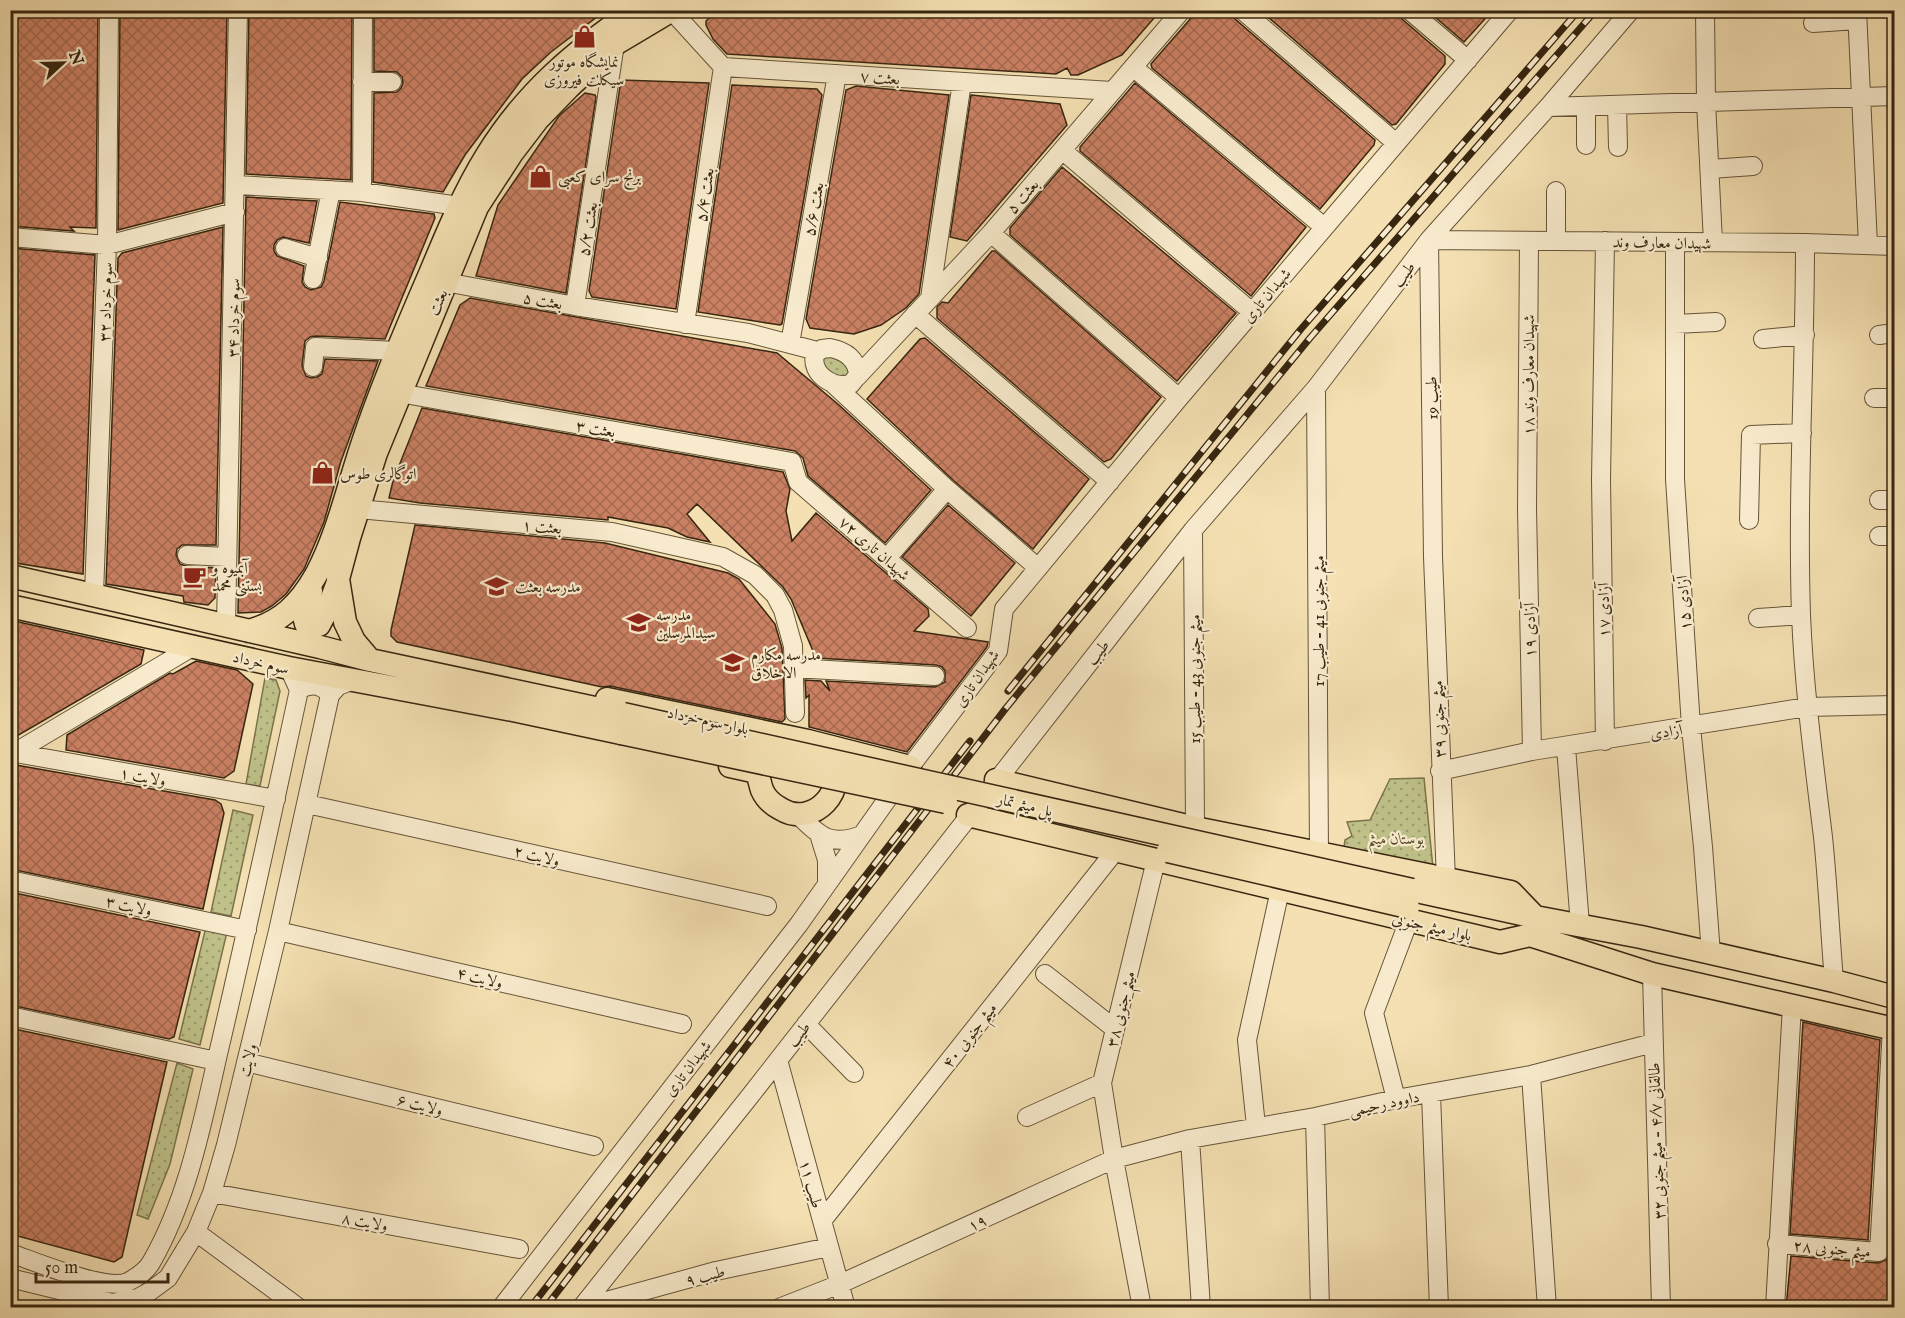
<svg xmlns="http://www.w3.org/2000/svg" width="1905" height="1318" viewBox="0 0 1905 1318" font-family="'IM FELL English',Amiri,serif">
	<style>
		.grass { fill: url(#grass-dots); stroke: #7b744c; stroke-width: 1.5 }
		.building { fill: url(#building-cross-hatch); stroke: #372610; stroke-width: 1.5 }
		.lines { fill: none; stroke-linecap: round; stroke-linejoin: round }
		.minor-casing { stroke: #665438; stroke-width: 20 }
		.major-casing { stroke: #372610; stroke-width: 25 }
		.minor { stroke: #f8ebcd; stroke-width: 18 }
		.major { stroke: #f4e0b2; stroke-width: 22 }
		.rail-casing { stroke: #372610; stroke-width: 7 }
		.rail { stroke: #f8ebcd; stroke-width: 4.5; stroke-dasharray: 14; stroke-linecap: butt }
		.major-bridge-casing { stroke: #372610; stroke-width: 25; stroke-linecap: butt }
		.major-bridge { stroke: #f4e0b2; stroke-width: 22 }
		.labels { text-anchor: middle; stroke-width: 4.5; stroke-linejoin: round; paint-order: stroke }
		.poi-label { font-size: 16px; fill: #372610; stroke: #f8ebcd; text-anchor: start }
		.street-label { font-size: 16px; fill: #372610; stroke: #f8ebcd }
		.park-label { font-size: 16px; font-style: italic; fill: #594d2e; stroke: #f8ebcd }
	</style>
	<defs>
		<pattern id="grass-dots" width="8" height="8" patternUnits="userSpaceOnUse" patternTransform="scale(1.5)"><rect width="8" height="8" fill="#bfc189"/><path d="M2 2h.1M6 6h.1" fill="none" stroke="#9c9d6f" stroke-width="1.8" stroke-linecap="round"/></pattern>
		<pattern id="building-cross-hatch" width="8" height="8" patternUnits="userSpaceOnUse" patternTransform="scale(1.5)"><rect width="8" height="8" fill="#ca8063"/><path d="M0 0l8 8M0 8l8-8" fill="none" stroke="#a56950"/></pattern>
	</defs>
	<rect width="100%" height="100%" fill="#f4e0b2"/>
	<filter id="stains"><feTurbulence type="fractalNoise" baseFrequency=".00333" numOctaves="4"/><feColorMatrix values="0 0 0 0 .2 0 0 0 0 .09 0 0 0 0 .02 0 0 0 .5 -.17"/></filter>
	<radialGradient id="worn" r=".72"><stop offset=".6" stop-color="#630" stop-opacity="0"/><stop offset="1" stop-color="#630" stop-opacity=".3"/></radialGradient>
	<path class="grass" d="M821,352L843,355L853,379L826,376Z
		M265,678L276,680L280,691L260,786L246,784Z
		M1424,778L1433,868L1343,854L1345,840L1352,836L1347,822L1370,820L1390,779Z
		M233,810L253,815L231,916L211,912Z
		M206,927L227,932L200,1045L179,1039Z
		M177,1063L193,1069L170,1164L148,1219L137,1215Z"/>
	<path class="building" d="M10,10H98L96,228L70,227L74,231L10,226Z
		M120,10H227L223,203L118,230Z
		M249,10H352L351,180L246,174Z
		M374,10H606L551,52L522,79L465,155L443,192L373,182L374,93L397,92L401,88L403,83L402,77L397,72L374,71Z
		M718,10H1161L1122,55L1078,75H1071L1067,68L1056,74L727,54L713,39L706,25V21Z
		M1198,10H1231L1235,19L1375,140L1374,145L1320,209L1152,68L1151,64Z
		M1260,10H1398L1402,19L1445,56V64L1396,124L1392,125Z
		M1427,10H1493L1464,42Z
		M621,80L709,83L676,309L592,297L589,291Z
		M1135,83L1306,227L1251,296L1080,151V147Z
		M732,85L817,89L822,95L782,324L780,325L698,312Z
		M856,86L949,95L919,294L906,308L881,325L854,334L810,328L806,319L846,90Z
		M585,93L595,95L596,97L566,293L476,276L498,205L559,116Z
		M971,95L1060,104L1067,125L967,241L950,237Z
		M1062,167L1236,313L1177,381L1010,235V228Z
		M246,197L317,201L309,243L283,237L277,240L274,245V251L277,256L304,266L302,282L305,287L311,290L321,287L324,281L340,202L434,214L435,218L385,339L316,336L310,337L305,341L302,366L306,376L311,378L317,377L322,374L325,359L378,361L341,461L324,522L304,569L286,594L272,606L261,612L238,613Z
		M223,227L216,545H182L177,549L176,555L180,564L186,566L216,568L215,598L208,605L184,602L183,596L106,584L118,258L122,253Z
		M10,248L95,255L83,574L10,562Z
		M992,251H995L1161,397L1111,459L1104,462L937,318V307L942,302L948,303Z
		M470,298L777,353L839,405L931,490L885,543L808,476L803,458L795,451L426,386L460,305Z
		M925,338L1089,479L1033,549L954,481L867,399L920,339Z
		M422,408L783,472L790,489L786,511L792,541L816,513L928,609L929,616L914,631L988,642L987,647L907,752L809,727V695L806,698L805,680L821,681L830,691L826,681L935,687L945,682V671L942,667L936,665L816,658L791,599L783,587L697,504L687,514L710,542L687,537L668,528L608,517V520L420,503L389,498L393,481Z
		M948,505L1015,563L971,616L902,557Z
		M415,525L605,543L728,573L739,579L775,624L782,648L785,719L782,722L610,686L602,687L397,642L391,636V630Z
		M10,620L144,650L141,664L10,740Z
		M196,661L237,670L253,684L234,771L224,778L66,750L67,735L170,673L173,674Z
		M10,764L215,800L221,804L224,813L203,909L10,869Z
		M10,892L200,932L174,1037L169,1039L10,1005Z
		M1803,1022L1880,1040L1868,1240L1790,1234Z
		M10,1028L167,1062L122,1257L114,1262L10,1234Z
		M1894,1179V1308H1786L1791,1256L1878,1263L1888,1259L1890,1253Z"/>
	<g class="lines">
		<defs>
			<path id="minor" d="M1242,10L1396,143
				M1409,10L1468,60
				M1705,10L1706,102L1713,242
				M1857,10L1868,245
				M672,11L723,67L1112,91
				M1813,23L1857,20
				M1133,67L1324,227
				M362,82H392
				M1617,105L1618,147
				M1586,106V145
				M1548,107L1894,96
				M1062,150L1252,312
				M1710,169L1753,166
				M236,185L362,192L459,206
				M1556,191V241
				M362,192L363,10
				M991,233L1179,398
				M10,237L107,245L235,212
				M1529,241L1527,509L1532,751
				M1675,242V479L1691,727L1703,847L1711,954
				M1805,243C1805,367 1797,491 1801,615C1804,689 1814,763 1823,837C1828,885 1830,933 1834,981
				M285,248L318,258
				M313,279L331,190
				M445,282L575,306L748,333L817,351
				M930,298L962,82
				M575,306L615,44
				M915,314L1110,482
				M685,324L723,67
				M1675,324L1716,322
				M1879,335L1894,333
				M1763,339L1805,335
				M790,344L837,74
				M830,348C846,351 857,359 858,375L851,384C833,389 810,374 815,354L822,349Z
				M313,367L315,347L397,351
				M857,377L991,233L1182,10
				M831,382L947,489L1037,567
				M1316,388L1319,854
				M399,393L792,462L798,482L967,628
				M1874,398H1894
				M1879,500H1894
				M358,509L612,532L723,557L755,575L775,595L783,610L793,646L795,713
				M1749,520L1751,435L1802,433
				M1193,530L1195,828
				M1879,536H1894
				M187,555L227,557
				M887,558L947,489
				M94,594L107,245L109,10
				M1758,618L1801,615
				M226,626L238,10
				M793,668L935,676
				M299,690C310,683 322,684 330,695
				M1605,741L1601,480L1605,241
				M1566,747L1580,925
				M10,752L276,799
				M14,753L194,646
				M1440,771L1532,751L1807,707L1894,705
				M307,804L767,906
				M798,815C820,836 830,847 862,835
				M819,834L827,860V884
				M10,880L247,930
				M1446,880L1433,557L1429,240L1805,243L1894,246
				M278,931L682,1024
				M1045,974L1115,1029
				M1652,974L1661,1308
				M10,1016L216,1061
				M806,1024L854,1073
				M778,1060L846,1308
				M246,1062L594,1146
				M1531,1075L1547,1308
				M1431,1094L1439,1308
				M1396,1099L1374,1013L1409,920
				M1027,1117L1102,1083
				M1315,1117L1320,1308
				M1256,1126L1247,1040L1280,890
				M1190,1139L1201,1308
				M212,1193L519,1249
				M822,1221L1116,850
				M196,1232L299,1308
				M1777,1244L1879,1252L1892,1028
				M10,1253C34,1261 107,1292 128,1282C137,1277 147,1271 152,1261C191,1192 204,1113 222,1037C249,921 274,806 299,690L289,668
				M10,1278L112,1303L138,1298L149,1292L168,1278L196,1232L212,1193L226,1145L278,931L330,695L338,686L351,681
				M501,1308L799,924L910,767L998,651L1004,609L1179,398L1510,10
				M581,1308L750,1096L1193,530L1316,388L1429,240L1548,107L1631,10
				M581,1308L716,1271L829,1247
				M779,1308L840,1284L1114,1159L1190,1139L1315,1117L1396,1099L1531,1075L1653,1043
				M1142,1308L1114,1159L1102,1083L1156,860
				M1775,1308L1792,1005"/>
			<path id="major" d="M10,576L320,647L370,660L623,714
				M311,591L304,616L306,624L310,627L319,625L329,606L338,582
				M10,606L289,668L513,710L621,733
				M249,631C281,622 299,605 316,575C338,534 348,486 363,442C382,385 406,329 430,274C447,233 464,192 487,155C526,92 575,51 635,10
				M370,660L354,641L345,622L338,579L349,538L376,453L477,207L512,153L538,119L569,87L615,44L672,10
				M607,699L808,741L910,767
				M730,766L757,772C759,778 760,784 762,790C766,799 773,805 781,809C813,829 851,788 829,759C824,751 815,746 808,741
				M996,780L1195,828L1511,892L1535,917L1641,937L1834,981L1894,997
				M968,815L1500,942L1530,935L1652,974L1894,1029
				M1412,890L1535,917"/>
		</defs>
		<use href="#minor" class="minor-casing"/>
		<use href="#major" class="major-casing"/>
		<use href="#minor" class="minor"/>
		<use href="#major" class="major"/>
		<defs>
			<path id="rail" d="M1008,691L1301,329L1579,10
				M530,1308L970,741
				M545,1308L1006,708L1310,338L1596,10"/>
		</defs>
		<use href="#rail" class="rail-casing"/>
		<use href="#rail" class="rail"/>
		<defs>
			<path id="major-bridge" d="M623,714L1412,890
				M621,733L946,802
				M1168,851L1408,907"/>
		</defs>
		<use href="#major-bridge" class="major-bridge-casing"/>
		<use href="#major-bridge" class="major-bridge"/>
	</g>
	<defs>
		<symbol id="shop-bare" viewBox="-9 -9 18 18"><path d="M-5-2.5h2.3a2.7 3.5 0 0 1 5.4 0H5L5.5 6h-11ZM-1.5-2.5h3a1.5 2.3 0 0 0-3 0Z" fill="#8f2418" stroke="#f8ebcd" stroke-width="2.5" paint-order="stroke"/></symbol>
		<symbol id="cafe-bare" viewBox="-9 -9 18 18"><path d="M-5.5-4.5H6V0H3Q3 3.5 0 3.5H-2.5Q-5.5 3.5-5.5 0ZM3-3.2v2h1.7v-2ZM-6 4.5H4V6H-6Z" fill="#8f2418" stroke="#f8ebcd" stroke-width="2.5" paint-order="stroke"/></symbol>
		<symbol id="school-bare" viewBox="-9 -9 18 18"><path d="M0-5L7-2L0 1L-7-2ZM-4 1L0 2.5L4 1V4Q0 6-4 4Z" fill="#8f2418" stroke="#f8ebcd" stroke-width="2.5" paint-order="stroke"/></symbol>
	</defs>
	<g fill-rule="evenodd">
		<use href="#shop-bare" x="568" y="20" width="33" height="33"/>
		<use href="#shop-bare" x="524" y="160" width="33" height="33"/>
		<use href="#shop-bare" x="306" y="456" width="33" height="33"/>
		<use href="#cafe-bare" x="178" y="560" width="33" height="33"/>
		<use href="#school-bare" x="480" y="570" width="33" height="33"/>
		<use href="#school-bare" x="622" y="606" width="33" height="33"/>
		<use href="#school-bare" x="716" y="646" width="33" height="33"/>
	</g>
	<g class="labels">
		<g class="poi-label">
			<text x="584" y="67" text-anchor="middle">نمایشگاه موتور<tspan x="584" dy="18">سیکلت فیروزی</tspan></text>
			<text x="558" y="182">برنج سرای کعبی</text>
			<text x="340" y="479">اتوگالری طوس</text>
			<text x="212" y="573">آبمیوه و<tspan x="212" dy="18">بستنی محمد</tspan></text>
			<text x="515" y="592">مدرسه بعثت</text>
			<text x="656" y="620">مدرسه<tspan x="656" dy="18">سیدالمرسلین</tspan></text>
			<text x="751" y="660">مدرسه مکارم<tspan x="751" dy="18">الاخلاق</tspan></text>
		</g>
		<g class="street-label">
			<text transform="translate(880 77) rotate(4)" y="6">بعثت ۷</text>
			<text transform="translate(704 195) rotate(-82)" y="6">بعثت ۵/۴</text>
			<text transform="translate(1022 196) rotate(-50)" y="6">بعثت ۵</text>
			<text transform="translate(813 209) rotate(-80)" y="6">بعثت ۵/۶</text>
			<text transform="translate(587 229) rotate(-81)" y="6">بعثت ۵/۲</text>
			<text transform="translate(1662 242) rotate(1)" y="6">شهیدان معارف وند</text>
			<text transform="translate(1403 274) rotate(-53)" y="6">طیب</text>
			<text transform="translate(1266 295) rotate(-50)" y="6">شهیدان تاری</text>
			<text transform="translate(543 300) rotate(10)" y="6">بعثت ۵</text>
			<text transform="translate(105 302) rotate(-88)" y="6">سوم خرداد ۳۲</text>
			<text transform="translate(437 302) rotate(-67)" y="6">بعثت</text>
			<text transform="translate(233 318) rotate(-89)" y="6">سوم خرداد ۳۴</text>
			<text transform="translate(1528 375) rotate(-90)" y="6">شهیدان معارف وند ۱۸</text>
			<text transform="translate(1431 398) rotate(-91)" y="6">طیب 19</text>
			<text transform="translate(596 428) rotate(10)" y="6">بعثت ۳</text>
			<text transform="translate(542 526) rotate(5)" y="6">بعثت ۱</text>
			<text transform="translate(875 548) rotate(41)" y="6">شهیدان تاری ۷۲</text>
			<text transform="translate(1683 603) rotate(-94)" y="6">آزادی ۱۵</text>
			<text transform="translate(1603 610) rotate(-91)" y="6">آزادی ۱۷</text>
			<text transform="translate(1318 621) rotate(-90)" y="6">میثم جنوبی 41 - طیب 17</text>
			<text transform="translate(1529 630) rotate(-91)" y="6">آزادی ۱۹</text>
			<text transform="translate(1097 652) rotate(-52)" y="6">طیب</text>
			<text transform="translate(261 662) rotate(13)" y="6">سوم خرداد</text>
			<text transform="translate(976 678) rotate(-55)" y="6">شهیدان تاری</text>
			<text transform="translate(1194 679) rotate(-90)" y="6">میثم جنوبی 43 - طیب 15</text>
			<text transform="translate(1438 719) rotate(-92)" y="6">میثم جنوبی ۳۹</text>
			<text transform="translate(708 720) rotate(12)" y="6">بلوار سوم خرداد</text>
			<text transform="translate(1666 731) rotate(-9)" y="6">آزادی</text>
			<text transform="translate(143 776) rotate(10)" y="6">ولایت ۱</text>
			<text transform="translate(1025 804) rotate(13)" y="6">پل میثم تمار</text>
			<text transform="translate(537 855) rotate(13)" y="6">ولایت ۲</text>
			<text transform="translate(129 905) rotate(12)" y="6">ولایت ۳</text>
			<text transform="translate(1432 926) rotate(13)" y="6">بلوار میثم جنوبی</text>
			<text transform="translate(480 977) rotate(13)" y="6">ولایت ۴</text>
			<text transform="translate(1120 1009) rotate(-76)" y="6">میثم جنوبی ۳۸</text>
			<text transform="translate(798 1034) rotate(-52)" y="6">طیب</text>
			<text transform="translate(969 1035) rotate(-52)" y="6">میثم جنوبی ۴۰</text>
			<text transform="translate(247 1060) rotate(-76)" y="6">ولایت</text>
			<text transform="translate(687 1068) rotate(-52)" y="6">شهیدان تاری</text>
			<text transform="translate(1384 1103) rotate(-12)" y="6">داوود رحیمی</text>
			<text transform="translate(420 1104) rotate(14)" y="6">ولایت ۶</text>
			<text transform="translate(1656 1141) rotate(-92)" y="6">طالقانی ۴/۷ - میثم جنوبی ۳۲</text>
			<text transform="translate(812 1184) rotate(75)" y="6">طیب ۱۱</text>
			<text transform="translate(365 1221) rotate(10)" y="6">ولایت ۸</text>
			<text transform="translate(977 1222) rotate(-25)" y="6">۱۹</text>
			<text transform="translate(1832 1248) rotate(5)" y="6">میثم جنوبی ۲۸</text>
			<text transform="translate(705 1275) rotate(-14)" y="6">طیب ۹</text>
		</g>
		<g class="park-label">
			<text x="1396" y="844">بوستان میثم</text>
		</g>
	</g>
	<rect width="1905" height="1318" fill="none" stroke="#f4e0b2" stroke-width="36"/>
	<rect x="12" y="12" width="1881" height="1294" fill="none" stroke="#372610" stroke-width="3"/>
	<rect x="18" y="18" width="1869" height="1282" fill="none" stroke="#372610" stroke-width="1.5"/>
	<g transform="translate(63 63) rotate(68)" stroke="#f8ebcd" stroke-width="4.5" paint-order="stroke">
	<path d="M0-4.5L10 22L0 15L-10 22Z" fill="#372610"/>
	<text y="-9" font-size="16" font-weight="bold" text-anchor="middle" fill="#372610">N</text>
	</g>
	<path d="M36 1273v9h132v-9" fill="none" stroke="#372610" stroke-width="3"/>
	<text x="45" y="1273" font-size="18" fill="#372610" stroke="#f8ebcd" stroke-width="4.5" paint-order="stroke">50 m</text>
	<rect width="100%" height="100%" filter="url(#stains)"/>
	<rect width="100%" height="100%" fill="url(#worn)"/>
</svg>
